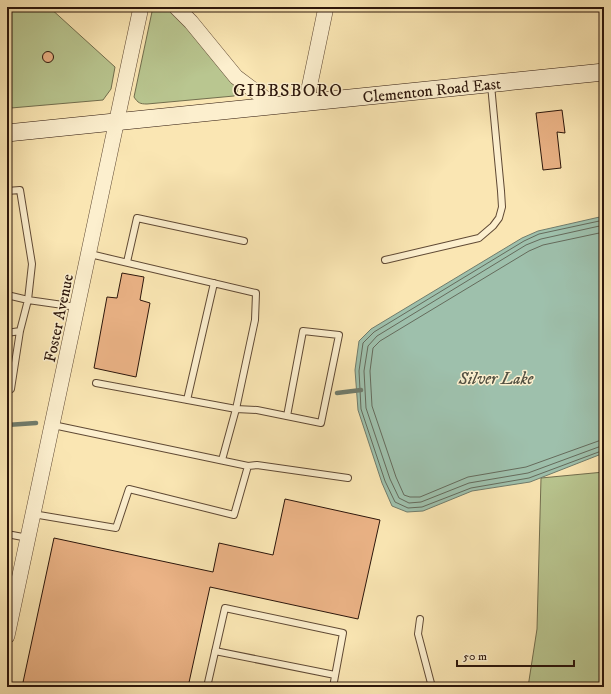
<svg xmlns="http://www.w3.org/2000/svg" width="611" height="694" viewBox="0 0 611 694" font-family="'IM FELL DW Pica',serif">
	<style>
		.green { fill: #b9c690; stroke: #726e4e }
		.water { fill: #9ec0ac; stroke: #707c6c }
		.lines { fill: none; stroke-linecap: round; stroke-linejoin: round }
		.shore { stroke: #656b5c; stroke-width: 1 }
		.stream { stroke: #707c6c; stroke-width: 4.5 }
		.building { fill: #ebb386; stroke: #2c160b }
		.service-casing { stroke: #604a35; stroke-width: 8 }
		.tertiary-casing { stroke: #604a35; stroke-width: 16 }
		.secondary-casing { stroke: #2c160b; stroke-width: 18 }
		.service { stroke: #fcefce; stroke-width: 6 }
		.tertiary { stroke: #fcefce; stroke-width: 15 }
		.secondary { stroke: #fcefce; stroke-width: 17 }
		.labels { text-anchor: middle; stroke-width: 3; stroke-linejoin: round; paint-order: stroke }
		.street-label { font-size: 16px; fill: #2c160b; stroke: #fcefce }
		.water-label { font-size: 17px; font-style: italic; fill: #545243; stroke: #fcefce }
		.quarter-label { font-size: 18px; letter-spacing: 1px; fill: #2c160b; stroke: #fcefce }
	</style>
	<rect width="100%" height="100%" fill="#fae6b3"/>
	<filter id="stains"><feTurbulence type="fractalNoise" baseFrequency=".005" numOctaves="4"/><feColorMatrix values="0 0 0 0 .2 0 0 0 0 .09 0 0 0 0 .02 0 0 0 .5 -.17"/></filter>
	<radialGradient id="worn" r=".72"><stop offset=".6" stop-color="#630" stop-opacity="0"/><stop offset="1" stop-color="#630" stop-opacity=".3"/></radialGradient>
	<path class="green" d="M11,7H49L115,67L111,89L103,100L11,108L7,73V12Z
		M153,7H168L188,27L238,88L237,94L234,96L147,104C140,104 138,103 134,97Z
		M604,472V687H528L537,629L541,478Z"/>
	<path class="water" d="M604,216V453L530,482L472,491L423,511L407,512L392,506L382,483L358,410L355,370L359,341L371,329L522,238L538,231Z"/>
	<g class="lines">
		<path class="shore" d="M604,220L539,234L524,241L374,332L363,343L359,371L361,409L385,481L395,502L408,508L422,507L471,488L529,478L604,450
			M604,225L541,239L526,245L377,336L368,346L364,371L366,408L390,479L399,498L409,503L421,502L469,483L528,473L604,445
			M604,232L543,245L529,251L380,341L373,348L370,371L372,406L396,477L404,495L410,497H420L468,477L526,467L604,439"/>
		<path class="stream" d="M337,393L361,390
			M7,425L36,423"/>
	</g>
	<path class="building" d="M42.5 57a5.5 5.5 0 1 1 11 0a5.5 5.5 0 1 1-11 0Z
		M562,110L565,133L557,132L561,168L543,170L536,113Z
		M122,273L144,277L140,300L150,303L136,377L94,368L107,297L117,298Z
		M285,499L380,520L358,619L210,587L188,687H22L54,538L213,572L219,543L273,555Z"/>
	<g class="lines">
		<defs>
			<path id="service" d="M7,191L20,190L32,264L28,300L20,331L11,389
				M90,254L256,293L255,320L236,409L257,410L321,423L339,335L303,331L287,416
				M385,260L479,238L493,226L499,218L502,207L501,191L491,85
				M127,262L137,218L244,241
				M7,295L28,300L77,307
				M7,333L20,331
				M96,383L236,409L222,460
				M187,400L214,283
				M248,466L257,465L348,478
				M33,514L116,528L129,489L234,515L248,466L53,425
				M7,534L28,538
				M420,619L418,634L432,687
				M215,651L335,675
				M207,687L225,608L343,633L333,687"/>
			<path id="tertiary" d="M176,7L191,22L236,77L275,106
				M306,103L326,7
				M7,636L141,7"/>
			<g id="secondary">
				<path id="s1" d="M7,133L604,72"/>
			</g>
		</defs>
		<use href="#service" class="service-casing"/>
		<use href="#tertiary" class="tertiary-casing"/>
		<use href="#secondary" class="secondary-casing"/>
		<use href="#service" class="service"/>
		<use href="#tertiary" class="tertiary"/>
		<use href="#secondary" class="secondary"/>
	</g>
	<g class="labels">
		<g class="street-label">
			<text dy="6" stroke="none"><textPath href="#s1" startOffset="427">Clementon Road East</textPath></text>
			<text transform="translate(58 318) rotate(-78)" y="6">Foster Avenue</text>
		</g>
		<g class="water-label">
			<text x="496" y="384">Silver Lake</text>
		</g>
		<g class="quarter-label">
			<text x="288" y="96">GIBBSBORO</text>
		</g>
	</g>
	<rect width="611" height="694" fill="none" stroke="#fae6b3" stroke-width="24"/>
	<rect x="8" y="8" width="595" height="678" fill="none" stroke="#2c160b" stroke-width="2"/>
	<rect x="12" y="12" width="587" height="670" fill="none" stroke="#2c160b"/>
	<path d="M457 660v6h117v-6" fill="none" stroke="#2c160b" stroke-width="2"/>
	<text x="463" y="660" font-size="12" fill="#2c160b" stroke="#fcefce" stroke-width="3" paint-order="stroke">50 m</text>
	<rect width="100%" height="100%" filter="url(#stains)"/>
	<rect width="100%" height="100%" fill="url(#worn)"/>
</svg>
